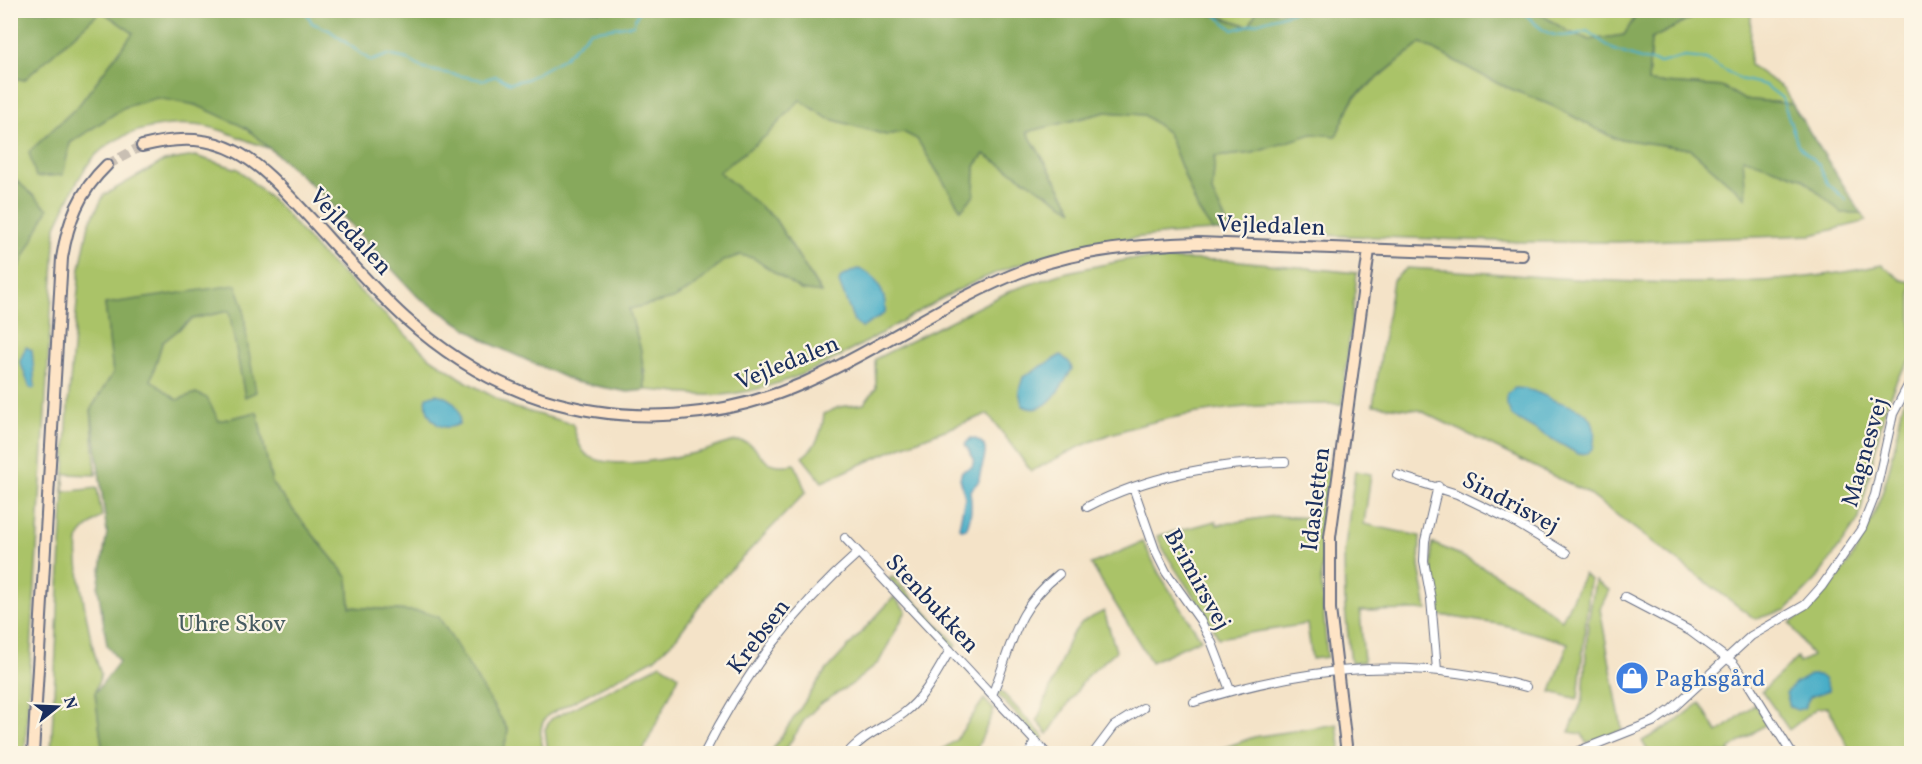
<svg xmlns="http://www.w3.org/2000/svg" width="1922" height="764" viewBox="0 0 1922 764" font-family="Vollkorn,serif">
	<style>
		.green { fill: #aac368; stroke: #627963; stroke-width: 1.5 }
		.forest { fill: #87a95c; stroke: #516c5d; stroke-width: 1.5 }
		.water { fill: #48aec7; stroke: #326e92; stroke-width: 1.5 }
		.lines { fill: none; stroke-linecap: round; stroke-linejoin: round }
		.stream { stroke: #48aec7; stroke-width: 2 }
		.secondary-tunnel { stroke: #c9bfb3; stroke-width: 10; stroke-dasharray: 10 5; stroke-linecap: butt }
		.street-casing { stroke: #676e83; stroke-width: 10 }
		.secondary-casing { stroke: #676e83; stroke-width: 14 }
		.street { stroke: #fff; stroke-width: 8 }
		.secondary { stroke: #fee4c6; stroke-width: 10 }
		.labels { text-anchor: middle; stroke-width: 4.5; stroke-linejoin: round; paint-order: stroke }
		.street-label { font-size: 24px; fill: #1b2f5e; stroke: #fcf5e5 }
		.park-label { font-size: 24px; fill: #465b61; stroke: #fcf5e5 }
		.shop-label { font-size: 24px; fill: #366cbe; stroke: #fcf5e5; text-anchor: start }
	</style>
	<rect width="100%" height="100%" fill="#fcf5e5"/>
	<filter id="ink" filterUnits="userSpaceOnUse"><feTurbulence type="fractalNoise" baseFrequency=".0167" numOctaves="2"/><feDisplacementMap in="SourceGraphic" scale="12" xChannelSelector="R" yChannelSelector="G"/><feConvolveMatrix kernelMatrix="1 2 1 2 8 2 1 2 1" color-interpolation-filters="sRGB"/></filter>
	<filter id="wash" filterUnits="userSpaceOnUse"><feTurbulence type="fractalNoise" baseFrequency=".008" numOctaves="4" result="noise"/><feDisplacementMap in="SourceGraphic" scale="24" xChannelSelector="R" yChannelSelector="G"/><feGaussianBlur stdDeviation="1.35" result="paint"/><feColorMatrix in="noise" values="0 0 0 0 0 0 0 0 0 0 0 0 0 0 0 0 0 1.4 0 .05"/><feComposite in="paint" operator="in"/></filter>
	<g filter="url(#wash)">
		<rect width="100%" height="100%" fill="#f4e3c8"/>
		<path class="green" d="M1200,10L1257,11L1250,26Z
			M101,11L133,33L79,105L29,152L62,175L70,143C95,124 122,104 155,98C177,95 227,116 246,128C255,134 263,143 271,149C255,144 239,137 223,131C185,118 127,125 97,154C78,173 68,202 56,226L25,754L10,753V283L47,209L13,178L11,179L10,77L24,80Z
			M1536,11H1639L1624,35L1590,40L1567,31Z
			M1706,11H1751L1750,65L1784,89L1792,104L1743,99L1723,87L1648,82L1651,39Z
			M1421,43L1499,84L1553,106L1614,138L1690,149L1745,197L1742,157L1802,178L1842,212L1861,213L1867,221L1812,235L1617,242H1526L1231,232L1212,192L1215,157L1253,153L1312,133L1336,136L1354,98Z
			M800,99L827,118L886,135L903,132L917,139L961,210L974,195L975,166L984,154L1072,208L1027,132L1106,112L1144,115L1168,133L1198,210L1213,231C1137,235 1063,245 991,275C904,310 827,382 731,394C704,398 672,391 645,390V372L629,309L673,299L695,286L723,261L740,255L753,258L801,290L821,292L775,219L719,172L767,135Z
			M195,156L238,169L281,208L318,251L429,357L467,382L512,407L573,424C575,433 579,448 586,454C608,472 672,458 699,452C711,450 727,441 739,441C765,443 754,472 795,464L806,492L714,587L676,638L654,659L548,715C537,727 541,739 544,753H503L508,730L424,612L350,607L348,578L272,484L257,412L219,421L196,393L177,400L151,380L162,343L192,319L230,310L245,397L247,342L243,304H105L113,373L91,409L96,475L64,474L63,492L97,488L102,516C95,522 82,530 79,538C72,555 93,655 101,674L95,693L103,753L51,754L68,405L80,268L89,224L104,195L164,161Z
			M1130,259L1229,260L1357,273L1342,404C1264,403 1185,409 1111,434C1083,443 1057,459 1031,471L988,414L902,446L822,482L802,457C817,447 822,432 824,414L839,407L864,404L876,388L875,359L1012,290L1063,273Z
			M1882,265L1901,280L1911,282V360L1898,377L1885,408L1859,519L1816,580L1786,610L1755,619L1586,492L1419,410L1373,405L1393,280L1407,268C1564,276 1727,299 1882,265Z
			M1911,383V753H1851L1828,707L1817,708L1789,730L1762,691L1797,658L1799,663L1812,656L1790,623C1845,589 1879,516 1893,454C1898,435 1901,400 1911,383Z
			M1317,469L1333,470L1321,577L1327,657L1312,659L1307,624L1218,638C1202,601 1173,573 1157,536L1216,521L1217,525L1274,516L1312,518Z
			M1355,471L1371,474L1364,524L1420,536L1419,566L1427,610L1360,611L1364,662L1351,663L1345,608L1344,555Z
			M1143,542L1160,575L1201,639L1151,662L1091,564Z
			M1432,543C1480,562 1521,588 1562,620L1584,574L1590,580L1578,699L1551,692L1568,643L1504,625L1440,615L1432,568Z
			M892,576L957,645L954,648L889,579Z
			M1595,581L1609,590L1600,609L1622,730L1586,743L1582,734L1569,732L1583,699L1588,623Z
			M894,597L906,611L879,662L851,685L820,704L805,719L786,749L771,752L824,673Z
			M1104,611L1116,651L1086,677L1048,734L1037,721L1071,636L1082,622Z
			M661,664L679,676L642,753H548L545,729L551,719Z
			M999,689L1044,737L1040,740L998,695Z
			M984,699L994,710L975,753H937L956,740Z
			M1700,703L1718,733L1755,704L1766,724L1729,750L1731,753H1649L1642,741L1674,723Z
			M1337,724L1341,753H1209L1254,737Z"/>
		<path class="forest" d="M18,11L101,10V11L24,80L11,77V15Z
			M1200,11L1249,26L1257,11H1536L1567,31L1590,40L1624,35L1639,11H1706L1651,39L1648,82L1723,87L1743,99L1792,104L1861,213H1842L1802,178L1743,158L1746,198L1690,149L1614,138L1553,106L1499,84L1421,43L1354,97L1336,136L1312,134L1253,153L1215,157L1212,192L1231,232L1213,231L1198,210L1168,133L1144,115L1106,112L1027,132L1073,210L984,154L975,166L974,195L961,210L917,139L903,132L886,135L827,118L800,100L767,135L719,172L775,219L821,293L801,290L753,258L740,255L723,261L695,286L673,299L629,309L641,350L645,390L628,392L575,382L489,343L418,297L321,193L246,128L216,114L196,105L157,98L125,107L70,143L63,175L36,177L29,152L79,105L133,33L102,11Z
			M13,177L48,209L11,283L10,179Z
			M236,285L243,304L247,342L256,392L245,397L229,311L192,319L162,343L151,380L177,400L196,393L207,398L219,421L257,412L272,484L348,578L350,607L424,612L439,617L508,730L503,753H103L95,693L119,662L107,645L98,588L107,533L91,409L113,373L105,304Z"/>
		<path class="water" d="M857,269C876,271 887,296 885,313L862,328L854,321L839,282L841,277Z
			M26,347L32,350L35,387L33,389L30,388L20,361Z
			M1061,355L1070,363L1072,369C1062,385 1046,420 1022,405L1019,391L1023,377Z
			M1515,388C1529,388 1539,393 1551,399C1582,411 1600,410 1593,449L1588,453L1578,454L1512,416L1507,405V394Z
			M436,394C451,397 463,408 459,424C440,435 423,416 427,397Z
			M971,438C997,442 979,467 979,481L970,491C972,504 972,517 966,529H961L959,527L965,497L960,478L962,471L972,467L974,459L965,444Z
			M1810,675H1819L1824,679L1829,690L1810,697L1804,708L1797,710L1790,707L1786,693L1796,683Z"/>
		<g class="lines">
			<path class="stream" d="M305,10L312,23L329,30L371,61L388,55L407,59L424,69L483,80L496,76L510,83L527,79L564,58L590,31L633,25L639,10
				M1210,10L1233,30L1300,10
				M1522,10C1544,35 1555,42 1587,31L1614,50L1644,60L1660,63L1684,57L1706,59L1740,79L1765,85L1782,98L1798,145L1819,165L1827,183L1846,200"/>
		</g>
	</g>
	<g filter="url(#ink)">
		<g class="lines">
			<path class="secondary-tunnel" d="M107,165L142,146"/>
			<defs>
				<path id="street" d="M1397,475L1457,494L1511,520L1566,553
					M1133,487L1155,550L1166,572L1200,620L1212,643L1230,690
					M1087,507C1146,476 1219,462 1285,462
					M845,538L1047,754
					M1625,597L1690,631L1733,663L1746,680L1792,754
					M1437,670L1431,599L1424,561L1425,541L1438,486
					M992,695C1013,644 1014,610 1059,574
					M1194,702C1306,666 1412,656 1526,687
					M704,754C741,678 795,608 858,553
					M847,754C863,735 885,727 904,713C925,697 937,672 950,650
					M1029,754L1035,741
					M1093,754L1114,726L1143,708
					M1571,754L1655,721L1672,709L1751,636L1805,605L1822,586L1862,528L1875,495L1893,414L1912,378"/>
				<path id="secondary" d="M142,146C226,124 258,162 310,218C341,252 371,287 405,318C445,354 491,383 542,399C629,426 722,419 804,383C881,349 949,298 1028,269C1082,249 1141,245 1198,243L1522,255
					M33,754L62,258C68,221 79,192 107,165
					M1347,754L1330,609V537L1369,250"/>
			</defs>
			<use href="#street" class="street-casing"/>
			<use href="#secondary" class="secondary-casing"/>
			<use href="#street" class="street"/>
			<use href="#secondary" class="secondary"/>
		</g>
	</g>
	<defs>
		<symbol id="shop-disc" viewBox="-11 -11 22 22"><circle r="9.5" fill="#3f7fe0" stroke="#fcf5e5"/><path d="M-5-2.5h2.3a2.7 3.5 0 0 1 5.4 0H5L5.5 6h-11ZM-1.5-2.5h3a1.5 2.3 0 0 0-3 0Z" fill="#fff"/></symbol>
	</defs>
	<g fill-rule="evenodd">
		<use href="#shop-disc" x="1613" y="659" width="38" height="38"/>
	</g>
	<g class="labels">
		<g class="street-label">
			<text transform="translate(1271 225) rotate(2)" y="8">Vejledalen</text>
			<text transform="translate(351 231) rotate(47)" y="8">Vejledalen</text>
			<text transform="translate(787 362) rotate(-22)" y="8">Vejledalen</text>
			<text transform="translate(1864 452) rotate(-74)" y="8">Magnesvej</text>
			<text transform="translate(1315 499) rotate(-83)" y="8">Idasletten</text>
			<text transform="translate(1511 502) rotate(28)" y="8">Sindrisvej</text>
			<text transform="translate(1198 579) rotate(61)" y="8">Brimirsvej</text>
			<text transform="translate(933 603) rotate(47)" y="8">Stenbukken</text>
			<text transform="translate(758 636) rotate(-53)" y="8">Krebsen</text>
		</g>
		<g class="park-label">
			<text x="232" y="631">Uhre Skov</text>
		</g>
		<g class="shop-label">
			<text x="1655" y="686">Paghsgård</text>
		</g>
	</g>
	<rect width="1922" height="764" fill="none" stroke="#fcf5e5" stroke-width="36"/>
	<g transform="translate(57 707) rotate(72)" stroke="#fcf5e5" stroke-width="4.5" paint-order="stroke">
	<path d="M0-4.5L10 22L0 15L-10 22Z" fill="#1b2f5e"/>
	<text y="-9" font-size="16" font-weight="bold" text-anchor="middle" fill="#1b2f5e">N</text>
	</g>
</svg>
